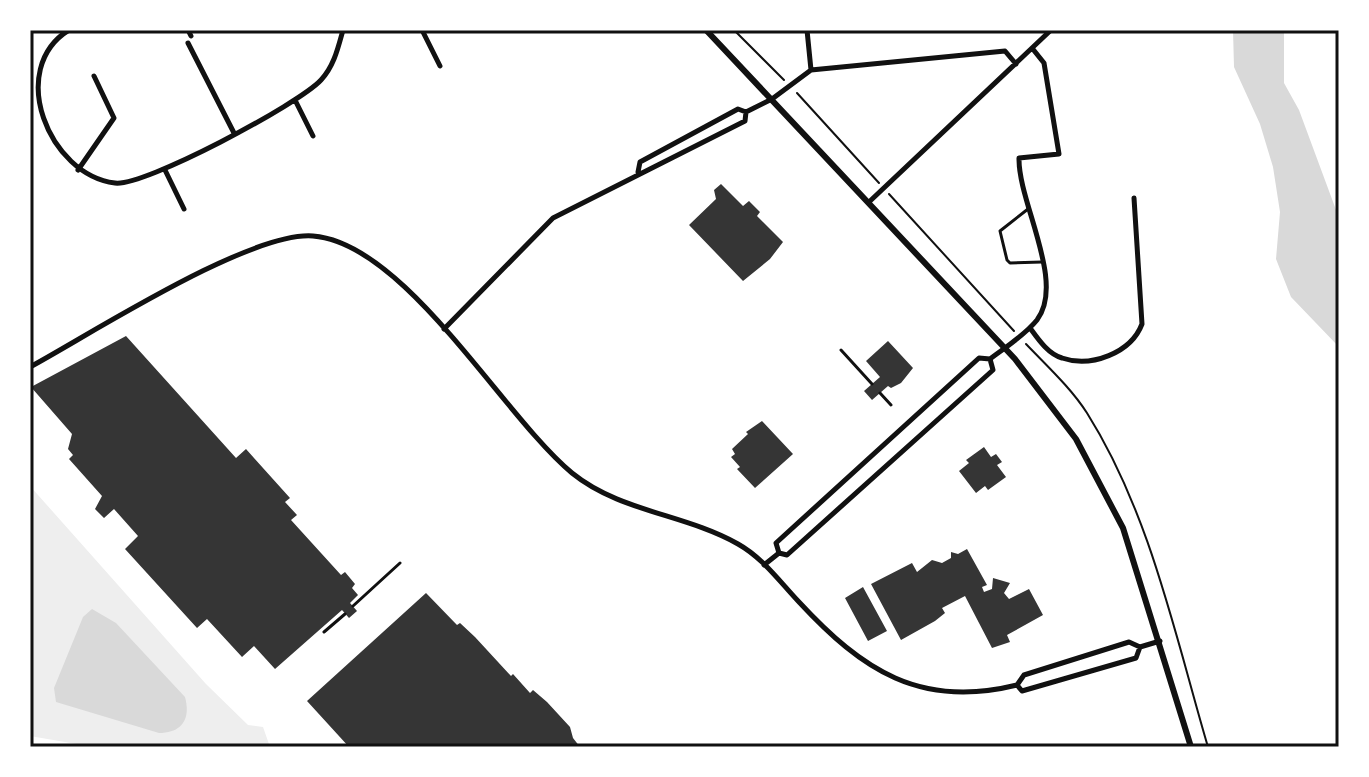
<svg xmlns="http://www.w3.org/2000/svg" width="1369" height="777" viewBox="0 0 1369 777" font-family="'Asap Condensed',sans-serif">
	<style>
		.green { fill: #eee }
		.water { fill: #d9d9d9 }
		.building { fill: #353535 }
		.lines { fill: none; stroke-linecap: round; stroke-linejoin: round }
		.path { stroke: #111; stroke-width: 2 }
		.service { stroke: #111; stroke-width: 3 }
		.minor { stroke: #111; stroke-width: 5 }
		.tertiary { stroke: #111; stroke-width: 6 }
		.neatline { fill: none; stroke: #111; stroke-width: 3 }
	</style>
	<rect width="100%" height="100%" fill="#fff"/>
	<path class="green" d="M30,486L206,684L248,725L263,727L270,747H94L30,736Z"/>
	<path class="water" d="M1233,30H1284V83L1299,110L1339,218V347L1291,297L1276,259L1280,212L1273,167L1260,124L1234,67Z
		M92,609L116,623L185,697C191,719 182,733 159,733L56,702L54,688L83,617Z"/>
	<path class="building" d="M721,184L743,206L749,201L760,212L757,216L783,242L770,259L743,281L689,225L716,199L714,190Z
		M126,336L236,458L246,449L290,498L285,502L297,515L291,520L341,575L345,572L355,584L352,588L358,595L350,603L357,611L349,618L342,610L275,669L254,646L242,657L207,619L197,628L125,549L138,536L114,509L104,518L95,509L102,496L69,459L73,455L68,449L72,434L31,387Z
		M888,341L913,368L901,383L891,388L888,386L872,400L864,391L880,377L866,361Z
		M762,421L793,454L755,488L737,469L740,467L731,457L735,454L732,449L748,434L746,432Z
		M984,447L991,457L996,454L1002,462L997,465L1006,477L988,490L985,486L976,493L959,471L969,463L966,460Z
		M967,549L987,585L982,587L984,592L992,589L993,578L1010,583L1004,593L1009,599L1029,589L1043,615L1007,635L1010,642L992,648L965,596L942,608L945,613L935,621L901,640L871,584L912,563L917,572L932,560L942,563L951,558V552L958,554Z
		M863,587L887,631L868,641L845,598Z
		M426,593L457,625L460,623L475,637L511,676L513,674L530,693L533,690L547,702L570,727L573,738L580,747H349L307,701Z"/>
	<g class="lines">
		<path class="path" d="M734,30L784,80
			M797,93L879,183
			M889,194L1014,331
			M1026,344C1047,366 1071,388 1087,413C1150,513 1175,635 1208,747"/>
		<path class="service" d="M1028,209L1000,231L1007,260L1010,263L1042,262
			M841,350L872,384
			M880,393L891,405
			M353,606L400,563
			M324,632L345,614"/>
		<path class="minor" d="M69,30C6,69 49,175 115,183C144,187 299,104 321,80C334,66 338,48 343,30
			M188,30L191,36
			M422,30L440,66
			M188,43L234,133
			M811,70L1005,51L1016,64
			M295,100L313,136
			M746,112L772,99L811,70L807,30
			M78,170L114,118L94,76
			M165,170L184,209
			M869,202L1051,30
			M1030,328C1038,339 1048,354 1062,358C1091,368 1131,353 1142,324L1134,198
			M444,329L553,218L745,121L746,112L738,109L640,162L638,172
			M979,358L990,359L993,370L787,555L779,553L776,543Z
			M990,359C1006,347 1025,335 1037,320C1066,282 1018,202 1019,158L1059,154L1044,63L1032,48
			M30,367C91,334 250,231 313,236C405,243 503,416 572,473C620,512 685,514 738,544C763,558 780,582 799,602C862,670 920,709 1017,685L1022,691L1136,658L1140,647L1129,642L1024,675L1017,685
			M764,565L779,553
			M1140,647L1160,641"/>
		<path class="tertiary" d="M706,30L1015,359L1076,439L1123,528L1191,747"/>
	</g>
	<rect width="1369" height="777" fill="none" stroke="#ffffff" stroke-width="64"/>
	<rect x="32" y="32" width="1305" height="713" class="neatline"/>
</svg>
